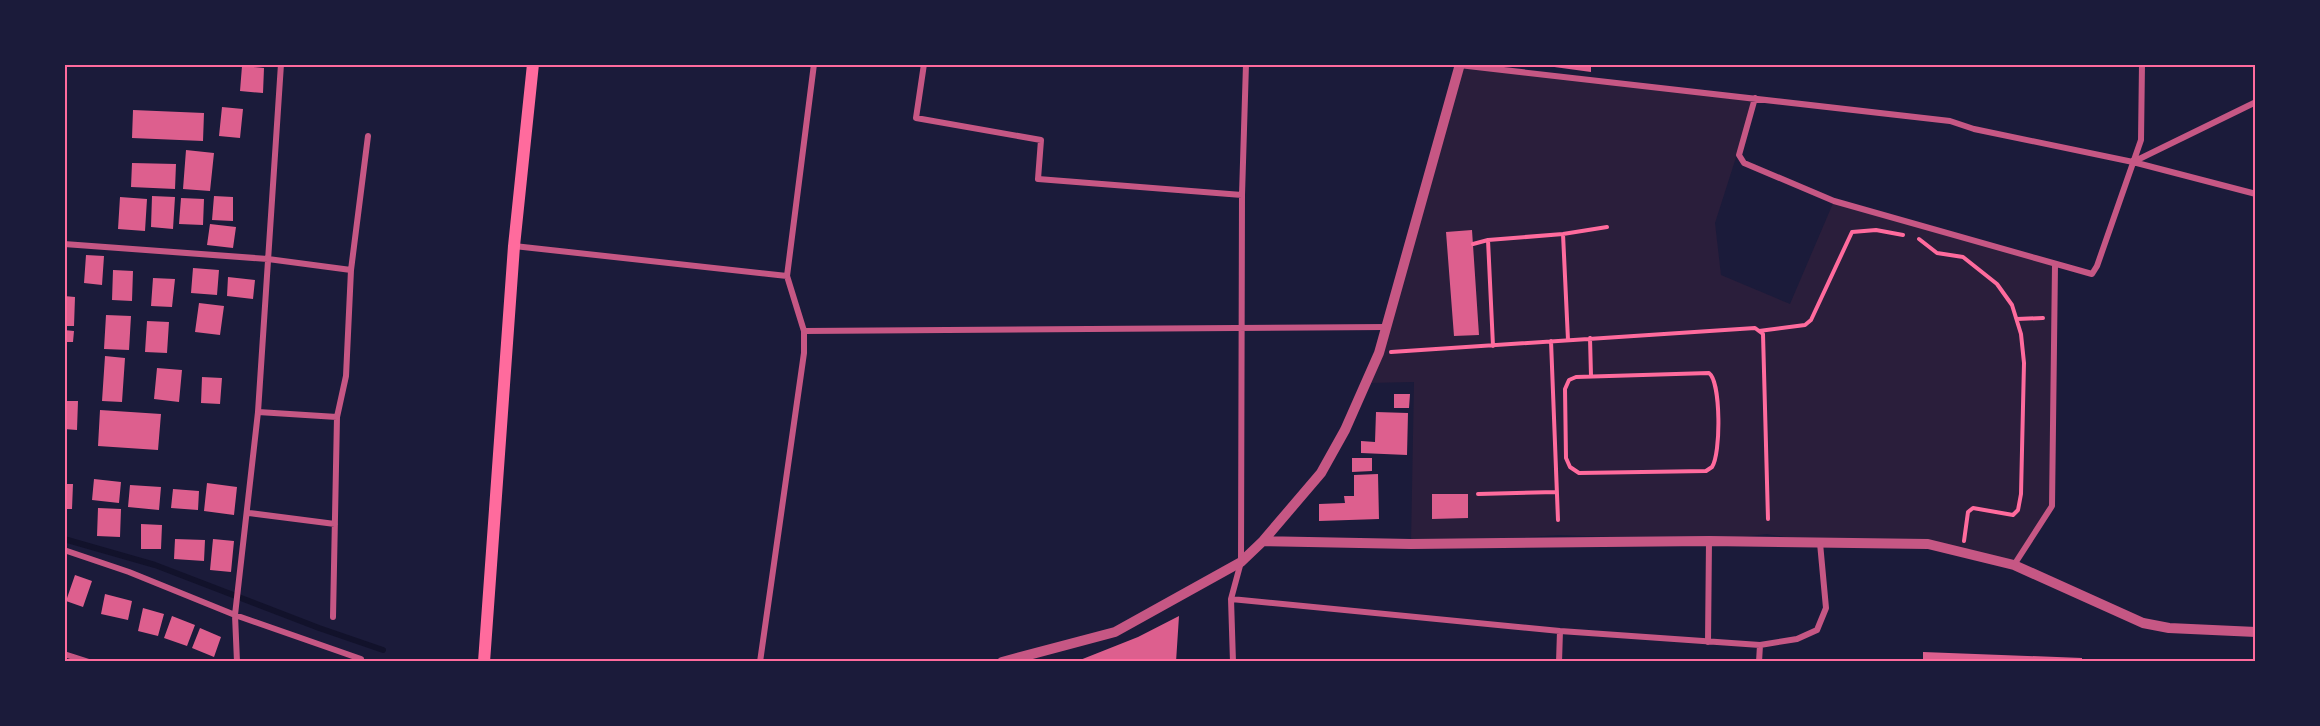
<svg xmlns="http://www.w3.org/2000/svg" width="2320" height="726" viewBox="0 0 2320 726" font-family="'Exo 2',sans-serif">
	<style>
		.green { fill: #2a1e3b }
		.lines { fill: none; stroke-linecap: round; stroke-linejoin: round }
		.stream { stroke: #12122b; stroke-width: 6 }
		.building { fill: #dd5f8e }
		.path { stroke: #ff6b9d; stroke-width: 4 }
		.minor { stroke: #c65784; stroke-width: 6 }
		.tertiary { stroke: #c65784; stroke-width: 10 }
		.secondary { stroke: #ff6b9d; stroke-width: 12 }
		.neatline { fill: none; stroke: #ff6b9d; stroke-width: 2 }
	</style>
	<rect width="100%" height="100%" fill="#1b1b3a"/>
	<path class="green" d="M1460,65L1755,98L1715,223L1721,275L1790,304L1834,201L2055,265L2052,506L2014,565L1928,544L1820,543L1767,534L1709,541L1560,535L1411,544L1414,382L1367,383Z"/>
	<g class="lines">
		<path class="stream" d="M64,539L155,565L319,628L383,650"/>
	</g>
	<path class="building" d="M1547,64H1591V72L1547,66Z
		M242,66L264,68L263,93L240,91Z
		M222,107L243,109L240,138L219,136Z
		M133,110L204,113L203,141L132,138Z
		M186,150L214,153L210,191L183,189Z
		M132,163L176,164L175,189L131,187Z
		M152,196L175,197L173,229L151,227Z
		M214,196L233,197V221L212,220Z
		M120,197L147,199L145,231L118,229Z
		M181,198L204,199L203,225L179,224Z
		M210,224L236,227L233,248L207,245Z
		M1472,230L1479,335L1454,336L1446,232Z
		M86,255L104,256L102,285L84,283Z
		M193,268L219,270L217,295L191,293Z
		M113,270L133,271L132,301L112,300Z
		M228,277L255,280L253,299L227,296Z
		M153,278L175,279L172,307L151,306Z
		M64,296L75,297L74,326H64Z
		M199,303L224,306L220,335L195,332Z
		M106,315L131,316L129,350L104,349Z
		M147,321L169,322L167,353L145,352Z
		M64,330L74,331L73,342H64Z
		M105,356L125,358L122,402L102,401Z
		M157,368L182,370L179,402L154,399Z
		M202,377L222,378L220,404L201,403Z
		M1394,394H1410L1409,408H1394Z
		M64,401H78L77,430L64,429Z
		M100,410L161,414L158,450L98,446Z
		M1376,412L1408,413L1407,455L1361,453V441L1375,442Z
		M1352,458H1372V471L1352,472Z
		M1378,474L1379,519L1319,521V504L1345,503L1344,496H1354V475Z
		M94,479L121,482L119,503L92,500Z
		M207,483L237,487L234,515L204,511Z
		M64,484H73L72,509H64Z
		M130,485L161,487L159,510L128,507Z
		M173,489L199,491L198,510L171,508Z
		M1432,494H1468V518L1432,519Z
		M98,508L121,509L120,537L97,536Z
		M141,524L162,525L161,549H141Z
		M175,539L205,540L204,561L174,559Z
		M213,539L234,541L231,572L210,570Z
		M75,575L92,581L83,607L66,601Z
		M105,594L132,601L128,620L101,614Z
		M143,608L164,614L158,636L138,631Z
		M172,616L195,625L187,646L164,638Z
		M1179,616L1176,662H1075L1138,637Z
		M200,628L221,637L214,657L192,648Z
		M1923,652L2082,658V662H1923Z"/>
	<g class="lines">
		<path class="path" d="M1563,234L1568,340
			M1919,239L1937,253L1963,257L1997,284L2012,305L2021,334L2024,363L2021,494L2018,510L2013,515L1973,508L1968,512L1964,541
			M1488,240L1493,346
			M1473,244L1488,240L1563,234L1607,227
			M2017,319L2043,318
			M1759,331L1805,325L1811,320L1852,232L1876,230L1903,235
			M1590,338L1591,376
			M1551,341L1558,520
			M1391,352L1755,328L1763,334L1768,519
			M1709,373C1721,382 1721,454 1712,467L1706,471L1579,473L1570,467L1566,458L1565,389L1569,380L1576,377Z
			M1478,494L1556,492"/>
		<path class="minor" d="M924,64L916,118L1041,140L1038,179L1242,195
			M1459,65L1950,121L1974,129L2133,162L2256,194
			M1755,98L1739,155L1744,163L1834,201L2092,274L2097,266L2141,140L2142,64
			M2133,162L2256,102
			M64,244L268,259L351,270
			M514,246L787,276
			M804,331L1386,327
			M258,412L337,417
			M249,513L335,524
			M64,550L129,572L235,615L361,659
			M2014,565L2052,506L2055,265
			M1231,599L1560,631L1760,645
			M333,617L337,417L346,376L351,270L368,136
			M1708,642L1709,541
			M64,654L89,662
			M237,662L235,615L258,412L281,64
			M760,662L804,353V331L787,276L814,64
			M1233,662L1231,599L1241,562L1242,195L1246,64
			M1559,662L1560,631
			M1759,662L1760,645L1797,639L1817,630L1826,608L1820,543"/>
		<path class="tertiary" d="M1263,541L1411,544L1709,541L1928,544L2014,565L2143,623L2169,628L2256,632
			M1002,662L1115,632L1241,562L1263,541L1321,473L1345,430L1379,353L1460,64"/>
		<path class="secondary" d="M484,662L514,246L533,64"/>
	</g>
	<rect width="2320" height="726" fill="none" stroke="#1b1b3a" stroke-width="132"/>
	<rect x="66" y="66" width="2188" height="594" class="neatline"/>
</svg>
